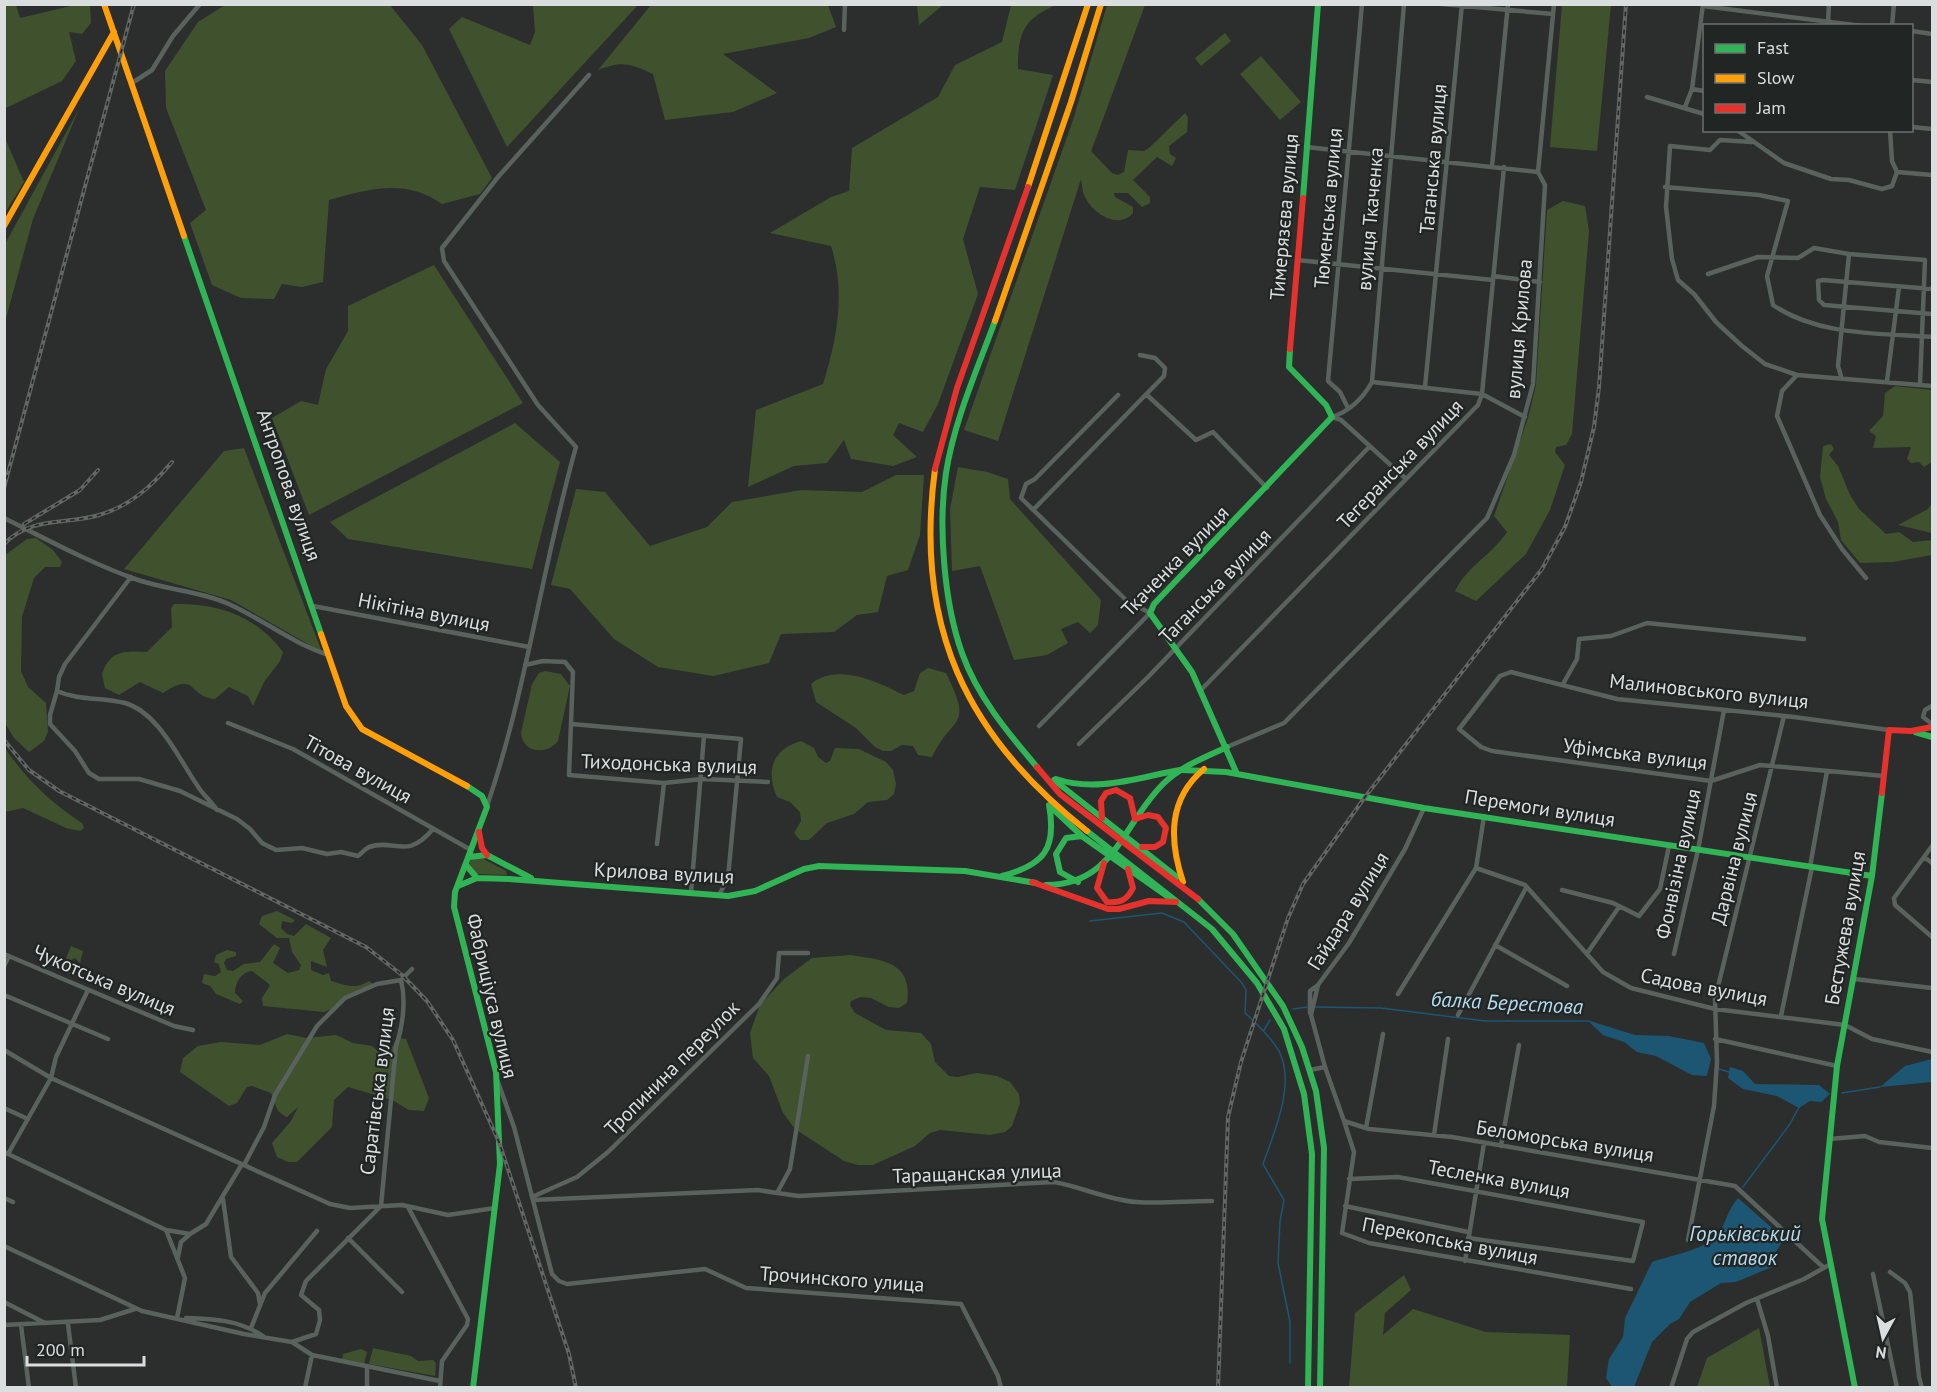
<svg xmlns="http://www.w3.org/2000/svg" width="1937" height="1392" viewBox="0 0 1937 1392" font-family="'PT Sans',sans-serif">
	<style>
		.green { fill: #40512e }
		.water { fill: #1d5672 }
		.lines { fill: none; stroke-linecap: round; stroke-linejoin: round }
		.stream { stroke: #1d5672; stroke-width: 1.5 }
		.street { stroke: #59625c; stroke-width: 4.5 }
		.fast { stroke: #30b455; stroke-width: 6 }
		.slow { stroke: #ff9f0a; stroke-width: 6 }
		.jam { stroke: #e5322d; stroke-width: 6 }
		.rail-casing { stroke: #626764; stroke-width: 4 }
		.rail { stroke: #212524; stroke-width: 1.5; stroke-dasharray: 4.5; stroke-linecap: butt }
		.labels { text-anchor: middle; stroke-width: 4.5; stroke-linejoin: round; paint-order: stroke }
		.street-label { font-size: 20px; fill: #dbdede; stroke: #212524 }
		.water-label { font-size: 21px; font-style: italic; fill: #b4daf1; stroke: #212524 }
	</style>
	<rect width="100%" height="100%" fill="#2b2e2d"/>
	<path class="green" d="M5,4L16,5L20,18L75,5H90L91,23L82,34L69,32L76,61L62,81L6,108Z
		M917,4H943V5L919,25Z
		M225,5H390L422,45L492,178L480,194L442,204C405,178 369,189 329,200L323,282L302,287L282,284L274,299L241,298L212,285L190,223L206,210L166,108L165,71L198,22Z
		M533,5H638L507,147L449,29L462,17L530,45L535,32Z
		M651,5H828L836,27L809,38L723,54L777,93L733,112L665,120L653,74C629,63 622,61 598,70Z
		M1011,5H1056C1022,19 1018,35 1018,69L1053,75L1015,190L980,187L963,239L978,294L938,404L923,432L899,423L893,435L917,457L893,466L851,459L844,440L827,463L794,466L748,487L756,410L823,384C837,339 846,292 831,246L770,233L831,197L849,191L852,148L938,97L955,65L1002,42Z
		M1107,5H1145L1082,176L1091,151L1112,173L1118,175L1124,172L1128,150L1144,151L1150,147L1185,113L1188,117L1187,132L1169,146L1170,154L1176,158L1172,166L1157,157L1133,180L1150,197V203L1142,207L1128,193H1114L1115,197L1133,207V213C1119,230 1093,214 1085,197C1082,192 1082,183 1081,179L998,441L964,430L1073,120Z
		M1562,5H1611L1597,151L1550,147Z
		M1225,33L1231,41L1201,66L1195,58Z
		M1261,56L1301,102L1280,120L1240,74Z
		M79,109L33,219L5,322V244Z
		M4,136L24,182L5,213H4Z
		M1563,201L1585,206L1589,231L1572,434L1566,445L1556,447L1555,452L1565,465L1550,510L1526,554L1476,601L1455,591C1467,566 1492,555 1507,532L1494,516L1528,418L1536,385L1547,210Z
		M434,265L523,403L309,515L272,418L301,401L318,405L326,369L348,331V306Z
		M1895,386L1932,390V462L1924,467L1919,462L1911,463L1907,459L1911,447L1873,448L1876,436L1869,431L1883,416L1885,393Z
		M515,423L560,462L532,569L348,539L330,522Z
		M1831,444L1834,449L1829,455L1838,466L1850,495L1859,509L1886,534L1899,532L1913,542L1932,540V555L1893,562L1860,563L1841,540L1838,522L1826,499L1820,477L1823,446Z
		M244,448L322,652L231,600L124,569L224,451Z
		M958,467L987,472L1008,479L1010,499L1101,600L1098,625L1090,633L1078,622L1061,629L1068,643L1047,655L1014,660L980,566L952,571L950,509Z
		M896,475H924L920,535L908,570L887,576L878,612L857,615L834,632L781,634L769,663L713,676L658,667L614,639L570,589L551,585L576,489L605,492L650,546L707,527L732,502L801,490L862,492Z
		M1932,503V533L1898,525L1928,509Z
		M36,538L53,550L62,562L60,567H45L34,578L22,617L21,671L28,687L46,703L48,732L44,741L29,752L14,738L5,723V555L27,539Z
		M174,604C218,603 256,616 283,652L280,661L264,682L253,706L248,696L229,687L215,699C187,697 198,670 163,693L140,682L119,695L105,688L102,674C110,650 125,651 147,652L172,627L171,608Z
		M928,668L946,673C974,730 953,713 932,757L918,755L913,746L902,745L891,751H883L875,747L856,728L816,702L811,684C837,662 878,682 904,695L914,691L920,673Z
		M545,671L561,674L570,686L558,741C547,755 523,754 521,733L532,684L539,673Z
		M801,741L814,748L818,757L826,763L830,761L835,748L859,749L886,762L893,770L896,784L894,794L887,800L868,802L854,814L827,823L809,840H800L794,833L801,821L800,812L790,802L777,797C765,770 773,749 801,741Z
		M5,748C26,779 50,802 82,823L84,828L80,831L66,828L23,808L5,812Z
		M480,857L506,871L507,875L475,874L468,867L471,859Z
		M277,911L295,920L292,923L282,921L281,928L287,934L294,936L306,924L331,938L323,950L327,967L311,961V970L323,975L329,973L331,981C346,985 355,990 369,981L373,984L345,996L331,1009L324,1012L263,1006L262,998L270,985L252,971C241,972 235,983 235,993L243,1001L240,1004L216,994L210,986L202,983L204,974L215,976L221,972L219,964L214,962L216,955L227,950L236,952V956L226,959L224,963L227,970L233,971L244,964L260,962L274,944L280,948L273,963L288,973L299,970L301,965L292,952L289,938H277L259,924L262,916Z
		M71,946L83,951L80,963L75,958L67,962L68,967L79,971L77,977L61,971Z
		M850,955C882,960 913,961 907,1003L899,1008L889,1007L871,998L861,997L851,1001L850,1005L855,1013L886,1030L921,1033L931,1044L935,1062L949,1076L958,1077L977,1073L997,1076L1010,1082L1019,1094L1020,1103L1012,1126L1005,1132L990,1135L940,1130L930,1133L915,1146L873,1165H858L844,1161L795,1129L783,1113L769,1076L753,1058L750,1033L760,1005L784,979L812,958Z
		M287,1034L306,1038L336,1035L353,1043L372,1046L383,1055H388L397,1038L406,1039L429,1098L424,1111L409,1110L392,1100L348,1087L334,1100L332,1127L297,1162H288L277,1157L272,1143L291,1121L298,1107L287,1117C275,1112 276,1104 271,1093L252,1086L247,1087L237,1103L229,1106L180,1072L183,1058L198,1046L221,1042L260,1045Z
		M1404,1275L1411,1290L1385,1313L1383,1335L1413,1309L1486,1332L1570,1335L1567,1387H1349L1355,1313Z
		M1759,1328L1770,1387H1697L1707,1358Z
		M373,1348L411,1356L418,1361L433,1360L436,1363L435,1376L369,1364Z
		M361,1349L367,1352L364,1364L342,1360L343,1354Z"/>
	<path class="water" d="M1587,1020L1635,1035L1669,1036L1704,1043L1711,1059L1707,1076L1692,1075L1656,1056L1637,1052L1624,1042L1603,1035Z
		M1932,1059V1082L1880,1087L1905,1066Z
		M1730,1067L1743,1071L1755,1084L1819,1085L1830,1094L1821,1102L1810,1101L1799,1108L1777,1096L1743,1089L1728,1078Z
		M1738,1198L1780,1235L1782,1242L1771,1260L1772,1267L1736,1282L1721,1283L1690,1302L1679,1319L1670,1324L1652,1342L1634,1387H1612L1606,1378L1609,1359L1623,1337L1625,1318L1652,1262C1674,1254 1706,1251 1720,1231C1727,1220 1727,1211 1738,1198Z"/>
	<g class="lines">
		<path class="stream" d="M1090,921L1162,913L1184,922L1242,983L1246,990L1245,1013C1257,1024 1271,1037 1279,1051C1296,1084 1274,1133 1263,1164L1284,1200L1280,1221L1278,1263L1290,1322V1363
			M1315,1007L1381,1008L1485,1021H1588
			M1293,1009L1307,1007
			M1264,1030L1270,1020
			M1719,1069L1729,1072
			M1842,1093L1880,1087
			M1743,1187L1790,1124L1799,1107"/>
		<path class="street" d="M1442,4L1553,14
			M1703,6L1862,26
			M1828,22L1829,4
			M1892,26L1894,4
			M844,30L845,4
			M1912,31L1932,34
			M1912,80L1932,82
			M132,83L152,70L173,36L200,4
			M1692,89L1704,91
			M1647,97L1704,114
			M1685,107L1692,89L1703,4
			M1912,127L1932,129
			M1737,130L1784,163L1831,179L1849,180L1882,189L1892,186L1897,172L1892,161L1890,130
			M1752,142L1720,140L1710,150L1670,146L1666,207L1672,259L1678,280L1694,294L1716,322L1742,346L1765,364L1797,375L1932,386
			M1306,147L1538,172
			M1492,166L1508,4
			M1897,172L1932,175
			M1665,187L1759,195L1788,201L1767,276L1773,305C1818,336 1880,333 1932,337
			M1297,260L1493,280
			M1708,274L1758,257L1798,258L1814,248L1849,254L1925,260L1920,384
			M1493,276L1540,282
			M1932,289L1823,280L1818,281L1819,300L1824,305L1932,314
			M1797,375L1782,391L1777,416L1820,515L1842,549L1866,578
			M1841,376L1838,366L1849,254
			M1887,381L1899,287
			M1372,382L1482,394L1525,417
			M1425,387L1462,4
			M1118,395L1035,479L1026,484L1021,498L1126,600L1150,613
			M1147,395L1196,440L1213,432L1267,488
			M1348,408L1340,392L1328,381L1362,4
			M1332,417C1350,411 1363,398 1372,382L1404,4
			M1332,417L1341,420L1405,478
			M1033,510L1164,376L1165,368L1155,358L1140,355
			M4,518C48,540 92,564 138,580C168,590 204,592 231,605C265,621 294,644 329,655
			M131,577L65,664L59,677L57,691C79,701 102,697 125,703C158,712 179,759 197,785C202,794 211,801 217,810
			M313,606L529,647
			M525,665L543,661L565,662L573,672L569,775L664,783L702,779L768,782
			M1563,684L1577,659L1579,639L1611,636L1647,623L1804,639
			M1201,690L1478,405L1482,394L1504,167
			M57,691L50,715V724L75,751L89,773L99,779H139L180,791L237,819L250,829L262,843L276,850L302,848L327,854L341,852L358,856C362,853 365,849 369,847C395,838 406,861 433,829
			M1932,706L1925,710L1923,717L1932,724
			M228,723L293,749L471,850
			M572,724L741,739L728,878L719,895
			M1039,726L1150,613
			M1079,744L1148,677L1370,446
			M1227,747L1284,723L1487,518L1514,455L1533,384L1545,185L1538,172L1554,4
			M1884,776L1760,765L1711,781L1492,751L1481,747L1459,729L1500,676L1511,672L1617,699L1794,717L1889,730
			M487,806C527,689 542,566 576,447L538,405L444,261L442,248L498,177L589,75
			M1484,816L1476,868L1525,885L1603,972L1631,988L1715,1009L1845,1025L1872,1039L1932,1052
			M657,844L664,783
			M1932,846L1894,898L1895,905L1932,937
			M1924,857L1932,863
			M1810,867L1827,771
			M1562,890L1613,903L1639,916L1660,889L1669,846
			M691,893L704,736
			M1495,945L1567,986
			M1588,952L1619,907
			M4,954L174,1026L193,1030
			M1674,954L1698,850L1724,710
			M4,966L9,956
			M1854,979L1932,988
			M1398,994L1476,868
			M4,995L108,1039
			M1310,1013V991L1318,985
			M1458,1015L1526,888
			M1781,1016L1812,867
			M1715,1039L1837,1066
			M4,1050L51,1078L330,1204L350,1208L402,1205L448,1215L495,1208
			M1325,1067L1311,1015L1318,985L1349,943L1405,849L1424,808
			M1310,1070L1325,1067L1344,1121L1369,1129L1452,1137L1735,1186L1823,1267
			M498,1082L514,1127L552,1274L559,1281L567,1284L705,1269L746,1288L961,1304L998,1376L1001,1388
			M4,1108L28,1119
			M1344,1121L1354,1152L1342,1233L1369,1243L1631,1289
			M1366,1128L1383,1034
			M1434,1135L1448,1039
			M1829,1139L1865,1136L1879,1142L1932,1148
			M1501,1146L1519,1045
			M4,1152L166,1230L185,1278L177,1318
			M8,1154L51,1078L56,1057L88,990
			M244,1165L264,1127L275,1095L317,1026L345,998L377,984L401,980L412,969
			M1349,1179L1398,1177L1643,1222L1633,1261L1468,1238
			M777,1193L799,1196L1054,1182C1082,1187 1108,1200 1136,1202C1161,1204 1187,1201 1212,1201
			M532,1197L577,1177L608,1152L759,1004L777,978L779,953H808
			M4,1198L13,1202
			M223,1199L231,1257L258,1293L260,1304
			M533,1200L758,1190L777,1193L790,1169L808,1056
			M1345,1206L1468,1232
			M408,1207L468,1319L467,1325L442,1361L440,1388
			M166,1230L190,1234L206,1224L242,1164
			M348,1238L402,1292
			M1688,1240L1714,1106L1717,1062L1715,999L1784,716
			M4,1246L142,1311L244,1334L292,1342L312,1355L440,1381
			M178,1257L181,1242L190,1234
			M1465,1261L1484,1143
			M1890,1272L1905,1283L1910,1292L1919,1377L1922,1388
			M1873,1274L1897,1388
			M1757,1299L1768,1336L1777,1388
			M4,1302L45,1323
			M186,1318C215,1319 239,1320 263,1336
			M68,1324L76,1388
			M4,1325L100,1320L135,1309
			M21,1325L29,1388
			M251,1328L265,1293L317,1231
			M292,1342L316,1334L320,1320L319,1310L301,1295L306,1281L381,1206L396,1046C403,1026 406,1000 401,980
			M367,1368V1388
			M305,1388L312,1355
			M1671,1388L1687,1339L1693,1332L1746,1303L1804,1279L1829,1265"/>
		<path class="fast" d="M1303,198L1318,4
			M184,236L321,634
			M995,321C977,370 954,421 946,473C938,526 944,603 962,653C977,696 1008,733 1037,767
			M1915,732L1932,737
			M1182,770L1226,772L1424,808L1872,876
			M1237,774L1192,672L1150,613L1154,604L1332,417L1326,405L1289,367L1290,349
			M1056,779C1097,793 1139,777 1180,770
			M1054,780L1177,877
			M467,786L482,796L487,807L455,892L454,907L496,1072L500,1164L473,1388
			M1052,808L1083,837L1167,896
			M1087,831L1212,929L1257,983L1284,1029L1304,1094L1312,1154L1308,1388
			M469,857L487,855L531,878
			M466,865L477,878
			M1002,876C1044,865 1057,849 1049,805
			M1078,882L1060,872L1056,854L1066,838L1082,836
			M1046,885C1114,885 1122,825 1163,784C1180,767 1205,757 1227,747
			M458,886L477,878L509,879L728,896L755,891L804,869L819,866L965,871L1036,883
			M1198,899L1233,934L1283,1006L1302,1047L1316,1091L1324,1148L1320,1388
			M1855,1388L1822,1219L1837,1066L1872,876L1882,793"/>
		<path class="slow" d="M104,4L184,236
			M1028,187L1088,4
			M4,226L114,32
			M995,321L1071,102L1101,4
			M935,469C914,625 965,735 1087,831
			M321,634L346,706L362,729L467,786
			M1183,882C1169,840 1168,799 1204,769"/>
		<path class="jam" d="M1290,349L1303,198
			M935,469L957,388L1028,187
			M1037,767L1060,794L1198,899
			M1882,793L1889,730L1911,731L1932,727
			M1102,818L1101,801L1106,793L1116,790L1130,798L1135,819L1148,815L1158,817L1166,828L1163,842L1155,847H1142
			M479,832L482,848L487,855
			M1104,863L1097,888L1107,902C1121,903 1127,900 1133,888L1128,869
			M1032,882L1108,909H1119L1149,901L1176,902"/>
		<defs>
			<path id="rail" d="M4,488L134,4
				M24,524L80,490L98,470
				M4,544C31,516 66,525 99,515C130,506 151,487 172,462
				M4,740L29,770L59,791L366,947L402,975L427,1001L453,1040L499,1142L569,1354L576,1388
				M1218,1388L1228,1117L1241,1062L1288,918L1303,884L1365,797L1542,569L1565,527L1581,482L1594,427L1599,387L1626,4"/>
		</defs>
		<use href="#rail" class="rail-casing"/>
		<use href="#rail" class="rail"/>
	</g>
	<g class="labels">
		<g class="street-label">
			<text transform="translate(1433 159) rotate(-85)" y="7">Таганська вулиця</text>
			<text transform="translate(1328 208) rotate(-85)" y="7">Тюменська вулиця</text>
			<text transform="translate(1284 217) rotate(-85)" y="7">Тимерязєва вулиця</text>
			<text transform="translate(1370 219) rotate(-85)" y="7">вулиця Ткаченка</text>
			<text transform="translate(1519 329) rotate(-85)" y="7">вулиця Крилова</text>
			<text transform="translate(1400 464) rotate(-46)" y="7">Тегеранська вулиця</text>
			<text transform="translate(289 485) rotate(71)" y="7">Антропова вулиця</text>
			<text transform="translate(1175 561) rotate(-46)" y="7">Ткаченка вулиця</text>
			<text transform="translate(1215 586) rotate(-46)" y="7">Таганська вулиця</text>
			<text transform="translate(424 612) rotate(11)" y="7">Нікітіна вулиця</text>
			<text transform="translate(1709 691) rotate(6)" y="7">Малиновського вулиця</text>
			<text transform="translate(1635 754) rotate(7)" y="7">Уфімська вулиця</text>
			<text transform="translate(669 764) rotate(2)" y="7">Тиходонська вулиця</text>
			<text transform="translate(358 769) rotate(29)" y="7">Тітова вулиця</text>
			<text transform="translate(1540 808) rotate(9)" y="7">Перемоги вулиця</text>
			<text transform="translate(1734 858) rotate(-76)" y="7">Дарвіна вулиця</text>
			<text transform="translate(1678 864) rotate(-78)" y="7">Фонвізіна вулиця</text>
			<text transform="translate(664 873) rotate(3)" y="7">Крилова вулиця</text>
			<text transform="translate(1348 911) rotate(-58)" y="7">Гайдара вулиця</text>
			<text transform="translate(1845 928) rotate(-80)" y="7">Бестужева вулиця</text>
			<text transform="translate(104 980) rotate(23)" y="7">Чукотська вулиця</text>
			<text transform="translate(1704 987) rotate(11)" y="7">Садова вулиця</text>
			<text transform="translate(492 996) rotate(77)" y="7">Фабриціуса вулиця</text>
			<text transform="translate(672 1068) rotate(-45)" y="7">Тропинина переулок</text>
			<text transform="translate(377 1091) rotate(-83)" y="7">Саратівська вулиця</text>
			<text transform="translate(1565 1141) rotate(9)" y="7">Беломорська вулиця</text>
			<text transform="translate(977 1173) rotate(-2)" y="7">Таращанская улица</text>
			<text transform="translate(1499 1179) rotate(10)" y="7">Тесленка вулиця</text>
			<text transform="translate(1450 1241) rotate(11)" y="7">Перекопська вулиця</text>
			<text transform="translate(842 1279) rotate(4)" y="7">Трочинского улица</text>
		</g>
		<g class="water-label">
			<text transform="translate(1507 1003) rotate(3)" y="7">балка Берестова</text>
			<text x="1745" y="1241">Горьківський<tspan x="1745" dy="24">ставок</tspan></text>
		</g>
	</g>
	<rect width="1937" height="1392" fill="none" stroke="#dbdede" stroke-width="12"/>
	<rect x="1703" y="24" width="210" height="108" fill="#212524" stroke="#6b6f6e" stroke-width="1.5"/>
	<rect x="1715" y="44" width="30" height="9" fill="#30b455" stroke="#6b6f6e" stroke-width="1.5"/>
	<text x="1757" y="54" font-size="18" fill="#dbdede">Fast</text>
	<rect x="1715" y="74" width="30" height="9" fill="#ff9f0a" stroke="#6b6f6e" stroke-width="1.5"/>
	<text x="1757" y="84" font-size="18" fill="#dbdede">Slow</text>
	<rect x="1715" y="104" width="30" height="9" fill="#e5322d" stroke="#6b6f6e" stroke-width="1.5"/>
	<text x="1757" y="114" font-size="18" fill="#dbdede">Jam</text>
	<g transform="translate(1883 1338) rotate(188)" stroke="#212524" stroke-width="4.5" paint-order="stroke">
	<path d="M0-4.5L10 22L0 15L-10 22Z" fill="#dbdede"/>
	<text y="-9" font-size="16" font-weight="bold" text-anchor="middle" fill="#dbdede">N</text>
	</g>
	<path d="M27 1356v9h117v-9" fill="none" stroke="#dbdede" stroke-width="3"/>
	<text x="36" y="1356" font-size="18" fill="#dbdede" stroke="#212524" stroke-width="4.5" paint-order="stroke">200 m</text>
</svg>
